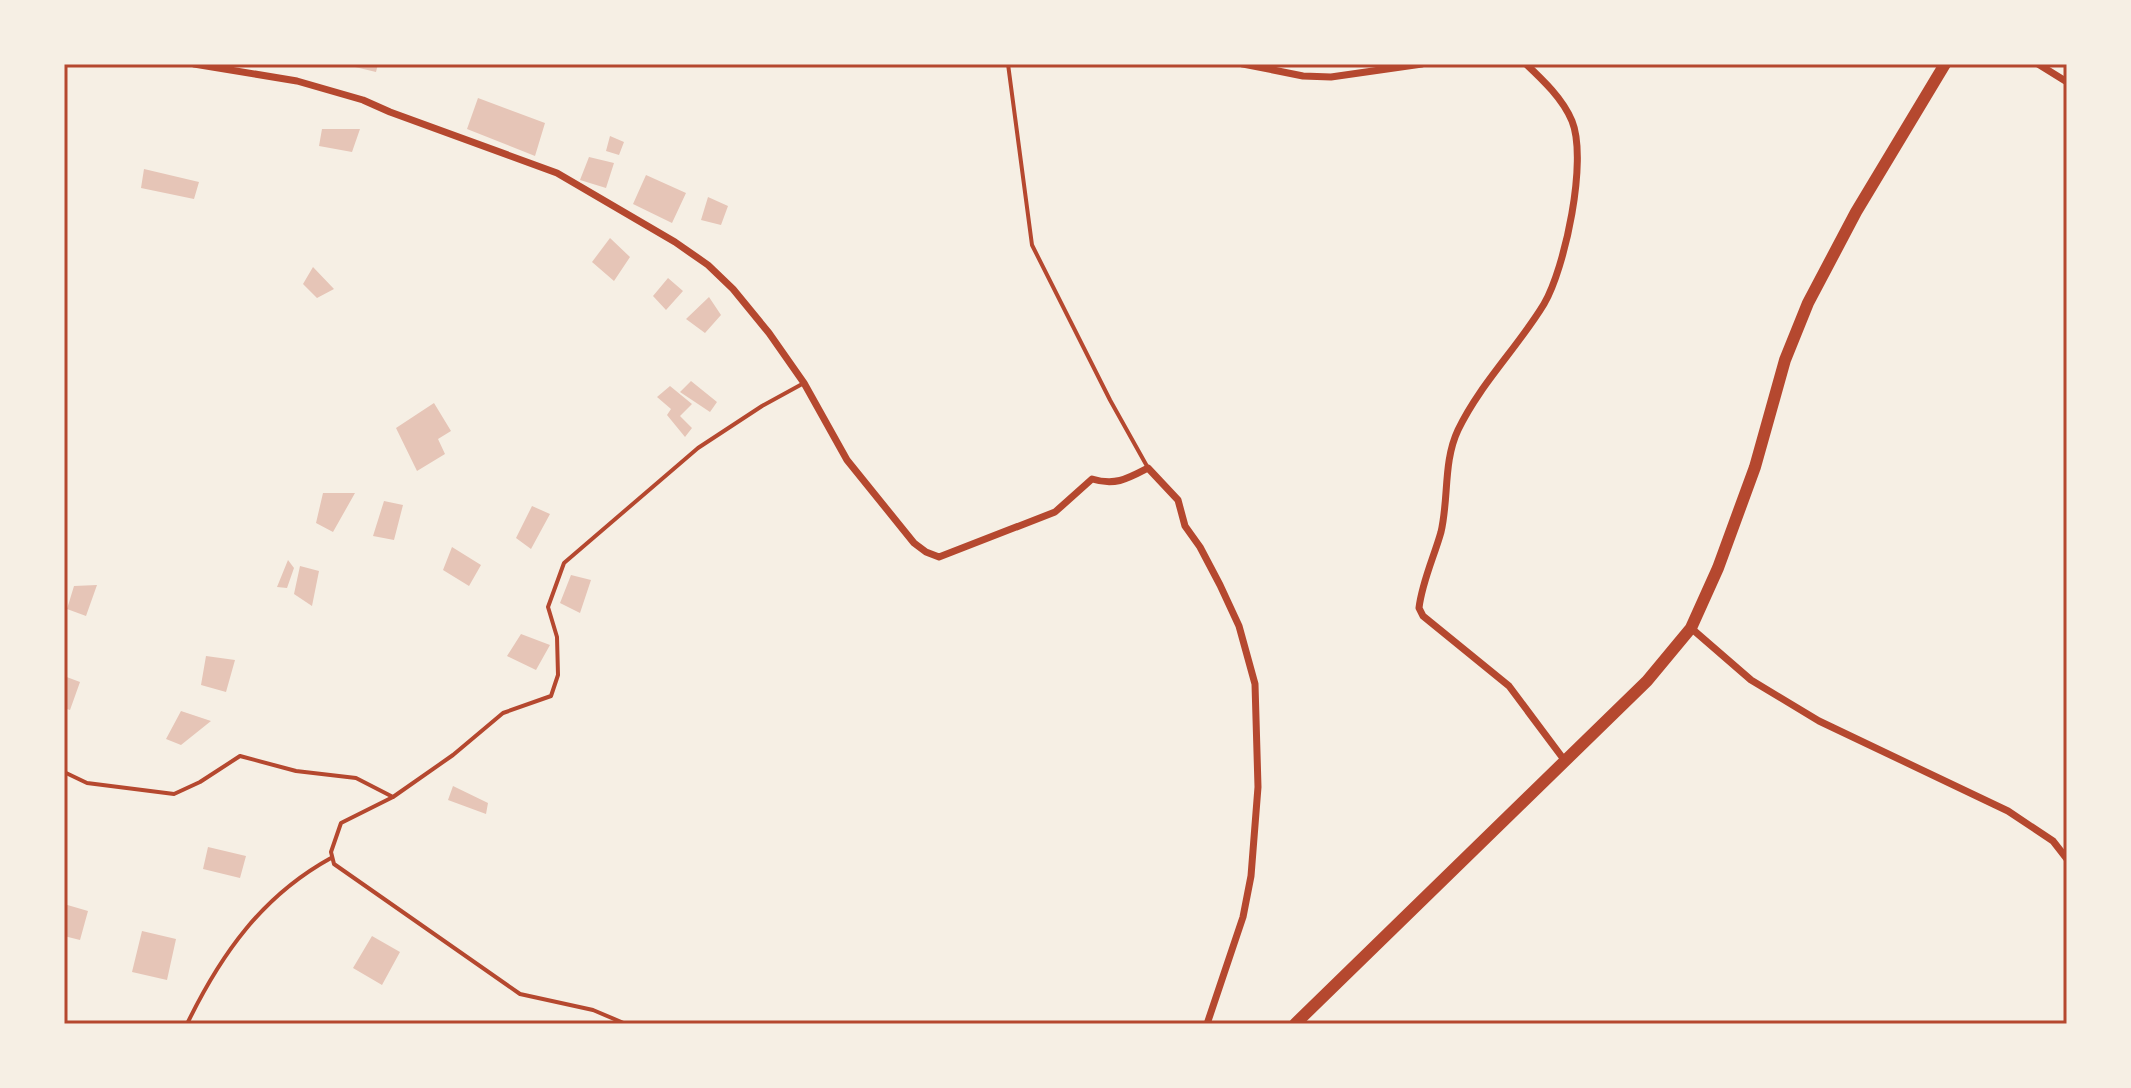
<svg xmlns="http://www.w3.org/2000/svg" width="2131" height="1088" viewBox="0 0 2131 1088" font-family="Figtree,sans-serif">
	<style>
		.building { fill: #e6c5b7 }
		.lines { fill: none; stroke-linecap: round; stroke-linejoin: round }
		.service { stroke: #b5482f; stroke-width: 4 }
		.minor { stroke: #b5482f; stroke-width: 7 }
		.primary { stroke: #b5482f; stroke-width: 12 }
		.neatline { fill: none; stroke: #b5482f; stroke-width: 3 }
	</style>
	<rect width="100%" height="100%" fill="#f6efe4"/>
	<path class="building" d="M356,64H378L376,72L355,67Z
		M478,98L545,123L535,156L467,129Z
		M322,129H360L352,152L319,146Z
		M610,136L624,142L619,155L606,151Z
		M589,157L614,163L606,188L580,180Z
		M144,169L199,182L194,199L141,188Z
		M646,175L686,193L672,223L633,204Z
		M708,197L728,206L721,225L701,220Z
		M610,238L630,257L614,281L592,262Z
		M313,267L334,289L317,298L303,284Z
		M668,278L683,291L666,310L653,296Z
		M709,297L721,315L705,333L686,319Z
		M691,381L717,402L710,412L680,392Z
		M670,386L692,404L680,416L692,428L685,437L667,415L671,409L657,397Z
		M434,403L451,431L438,439L445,454L417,471L396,428Z
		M323,493H355L333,532L316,523Z
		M384,501L403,505L394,540L373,536Z
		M532,506L550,514L531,549L516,538Z
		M452,547L481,565L469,586L443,570Z
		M288,560L294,568L287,588L277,587Z
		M300,566L319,571L312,606L294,594Z
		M571,575L591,580L580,613L560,603Z
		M97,585L86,616L67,609L74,586Z
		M521,634L550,645L536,670L507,656Z
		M206,656L235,660L226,692L201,685Z
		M64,676L80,682L70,710L64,708Z
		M181,711L211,721L181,745L166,739Z
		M453,786L488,803L486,814L448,800Z
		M208,847L246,856L240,878L203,869Z
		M64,904L88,911L80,940L64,936Z
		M142,931L176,939L167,980L132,972Z
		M372,936L400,952L382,985L353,968Z"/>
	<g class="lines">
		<path class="service" d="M1008,64L1032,245L1110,400L1148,468
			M64,772L87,783L174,794L200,782L240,756L296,771L356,778L393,797
			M187,1024C221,954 262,896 331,858
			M626,1024L593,1010L520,994L334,864L331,852L341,823L393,797L453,755L503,713L551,696L558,675L557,637L548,607L564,563L698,448L762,406L804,383"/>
		<path class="minor" d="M194,64L297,81L363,100L390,112L557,173L675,242L708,265L733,289L769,333L804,383L847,460L914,543L926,552L939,557L1055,512L1092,479C1115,486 1127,479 1148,468L1178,500L1185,526L1200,547L1220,585L1239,626L1255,684L1258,787L1251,876L1243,917L1207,1024
			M1243,64L1303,76L1331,77L1422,64
			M1526,64C1543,80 1563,99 1572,121C1588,160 1565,268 1544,304C1518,347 1480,384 1458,430C1443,462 1449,498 1441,532C1434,557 1422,582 1419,608L1423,616L1509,686L1565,761
			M2038,64L2067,82
			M1691,628L1751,680L1819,721L2008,811L2053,841L2067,859"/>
		<path class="primary" d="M1295,1024L1647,681L1691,628L1718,568L1755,467L1785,360L1808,303L1856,212L1945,64"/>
	</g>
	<rect width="2131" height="1088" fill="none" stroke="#f6efe4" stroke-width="132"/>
	<rect x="66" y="66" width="1999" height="956" class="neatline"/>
</svg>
